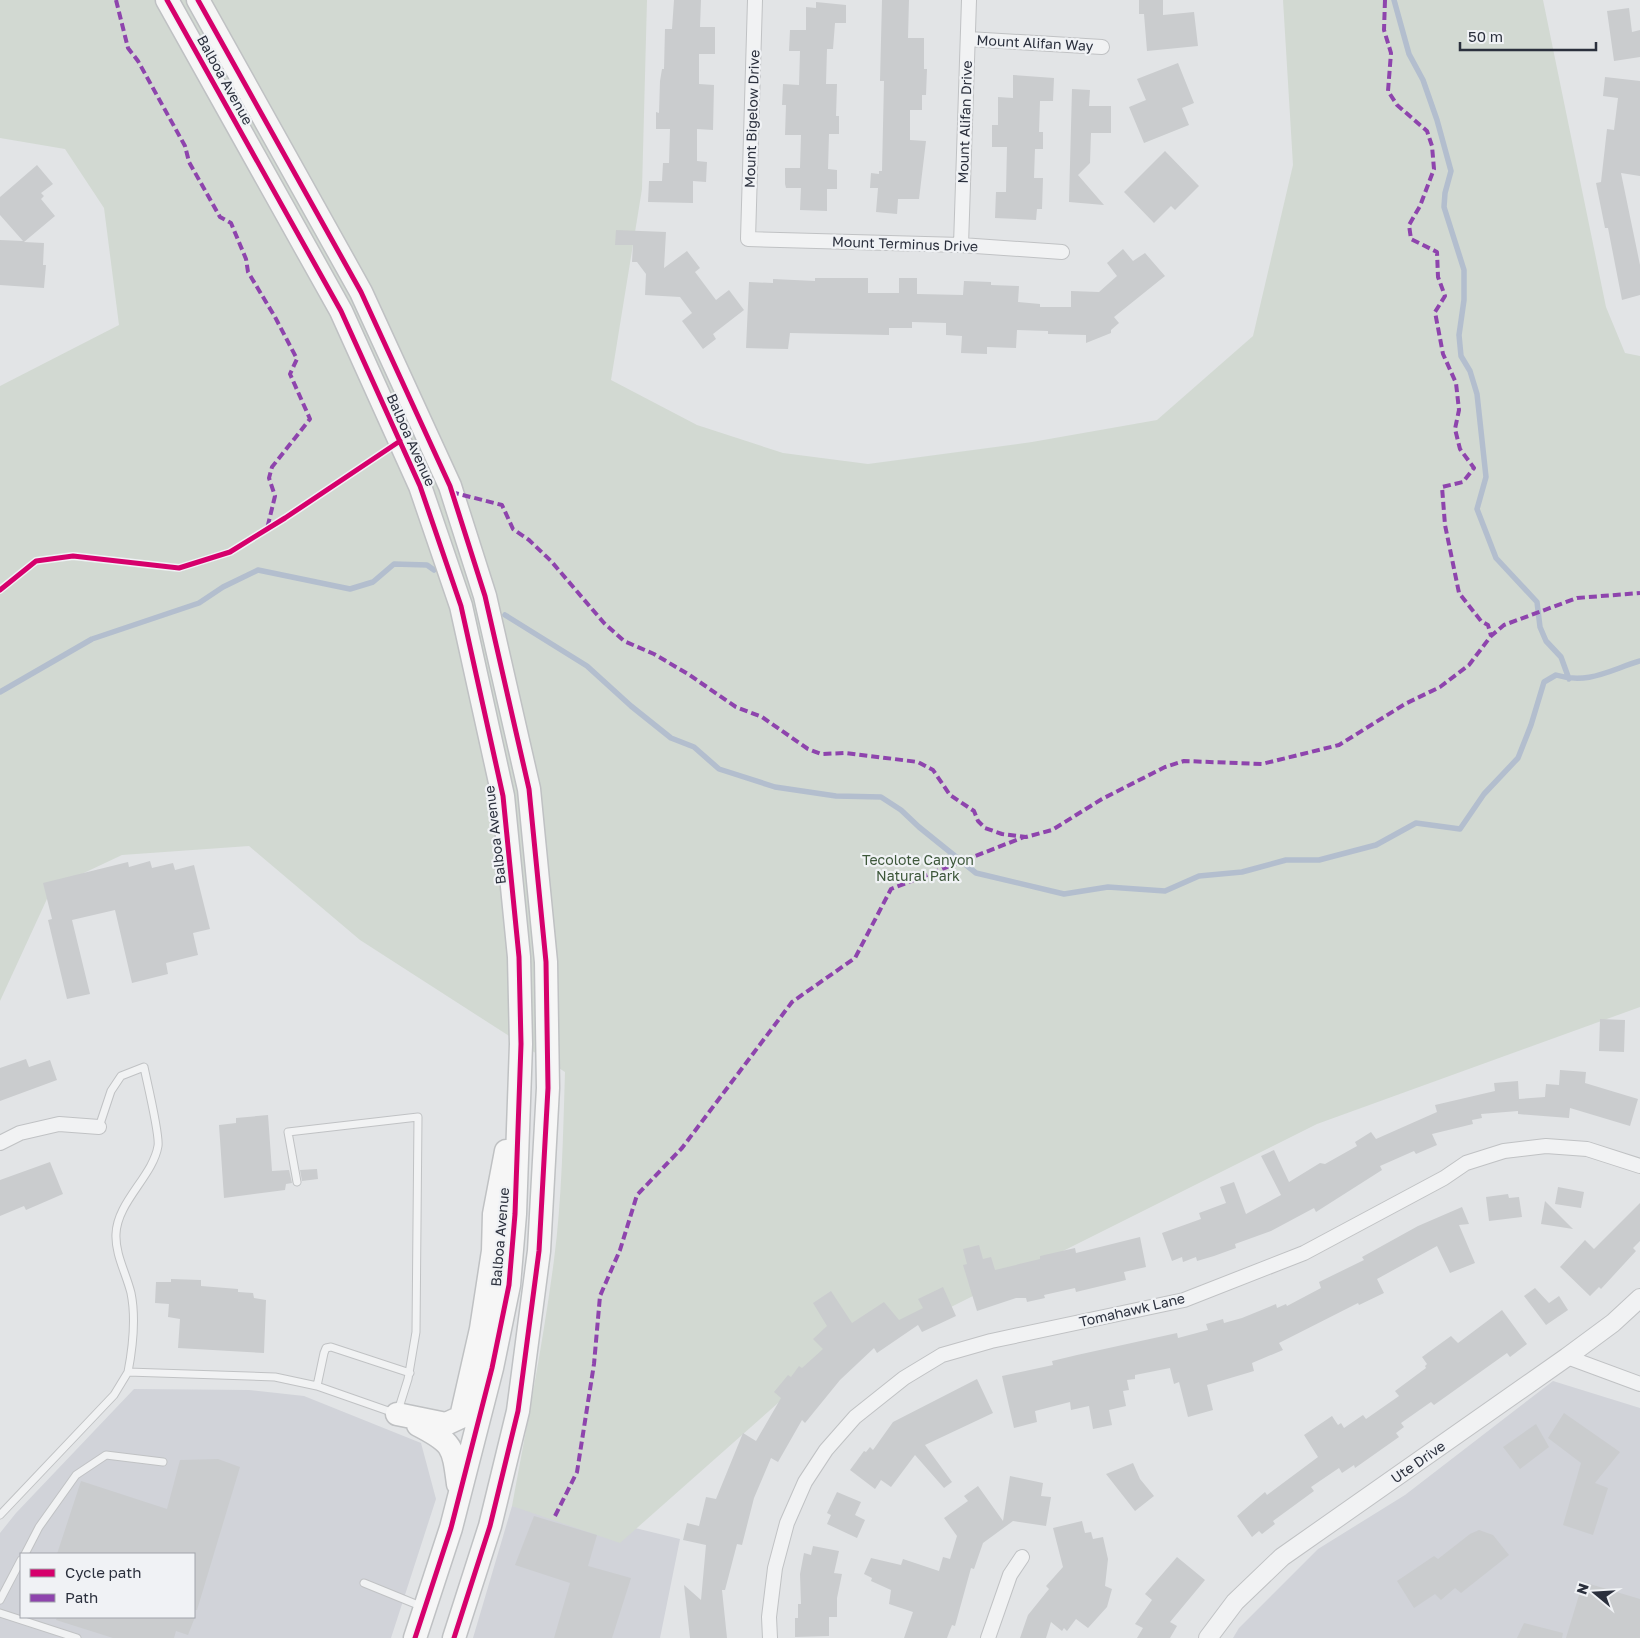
<svg xmlns="http://www.w3.org/2000/svg" width="1640" height="1638" viewBox="0 0 1640 1638" font-family="'Golos Text',sans-serif">
	<style>
		.built { fill: #d1d3d9; fill-rule: evenodd }
		.green { fill: #d2d9d2 }
		.lines { fill: none; stroke-linecap: round; stroke-linejoin: round }
		.stream { stroke: #b3bece; stroke-width: 5.5 }
		.building { fill: #caccce }
		.service-casing { stroke: #c0c2c4; stroke-width: 9 }
		.minor-casing { stroke: #c0c2c4; stroke-width: 16 }
		.tertiary-casing { stroke: #c0c2c4; stroke-width: 20 }
		.primary-casing { stroke: #bfc1c3; stroke-width: 25 }
		.service { stroke: #f1f2f3; stroke-width: 7 }
		.minor { stroke: #f1f2f3; stroke-width: 14 }
		.tertiary { stroke: #f1f2f3; stroke-width: 18 }
		.primary { stroke: #f6f6f6; stroke-width: 22 }
		.quiet { stroke: #8e44ad; stroke-width: 4; stroke-dasharray: 8 4; stroke-linecap: butt }
		.cycleway-casing { stroke: #f0f2f5; stroke-width: 8 }
		.cycleway { stroke: #d6006c; stroke-width: 5 }
		.labels { text-anchor: middle; stroke-width: 4.5; stroke-linejoin: round; paint-order: stroke }
		.street-label { font-size: 14px; fill: #2b303d; stroke: #f0f2f5 }
		.park-label { font-size: 14px; fill: #3d573a; stroke: #f0f2f5 }
	</style>
	<rect width="100%" height="100%" fill="#e2e4e6"/>
	<path class="built" d="M1553,1381L1640,1408V1638H1233L1239,1628L1318,1549L1405,1495Z
		M134,1389L249,1390L304,1396L421,1443L436,1499L391,1638H0V1533L16,1513ZM21,1554H194V1617H21Z
		M512,1506L586,1516L680,1539L660,1638H473Z"/>
	<path class="green" d="M0,0H647L642,189L611,380L697,425L783,453L868,464L1032,442L1157,420L1253,336L1293,165L1283,0H1543L1606,307L1625,353L1640,356V1007L1317,1124L901,1332L778,1403L620,1543L512,1506C527,1425 543,1343 554,1260C562,1198 563,1135 565,1072L360,940L249,846L122,855L52,888L0,1001V386L119,325L104,208L65,149L0,138Z"/>
	<g class="lines">
		<path class="stream" d="M1394,0L1409,54L1423,80L1437,120L1451,171L1445,193L1444,207L1464,270V300L1459,335L1461,356L1470,371L1477,394L1486,477L1477,509L1496,558L1537,602L1540,627L1546,641L1561,657L1569,679
			M505,615L587,666L631,706L671,738L694,747L719,769L775,787L836,796L881,797L901,810L919,827L976,873L1064,894L1108,887L1165,891L1199,876L1242,872L1286,860H1319L1376,845L1416,823L1460,829L1484,794L1518,758L1531,725L1544,682L1556,675C1588,685 1610,670 1640,661
			M0,692L92,639L199,603L223,587L258,570L350,589L373,582L394,564L427,565L434,570"/>
	</g>
	<path class="building" d="M674,0H701L700,27H715V54H699V84L714,85L713,130L697,129V161L707,162L706,182L693,181V203L648,202L649,181H662L663,163H669L670,129H656V112L659,113L660,81L662,69H664L665,29H672Z
		M882,0H909L908,38H924V69H927L926,95H922V110H910V140L926,141L919,199H898L897,214L876,212L878,188H870L871,173L879,174V171H882L884,81H880Z
		M1139,0H1163V15L1194,12L1198,46L1147,51L1144,14H1139Z
		M816,2L846,5V23H835L833,49H827L826,84H837L836,116H839V134H829L828,169L837,170V189H827V211L800,210L801,188H786L785,184V168H800L801,135H785L786,105H782L783,84L799,85L800,51H789L790,30H806V7L816,8Z
		M1629,8L1632,32L1640,30V57L1614,61L1607,11Z
		M1178,63L1194,103L1182,108L1189,125L1144,143L1129,107L1146,100L1137,79Z
		M1013,75L1054,78L1053,101H1040L1039,132H1043V149H1035L1034,178H1043L1042,209H1037L1036,220L995,218L996,192H1006L1007,147H992V125H998V97L1013,98Z
		M1605,77L1640,81V176L1621,173L1640,265V295L1622,300L1608,228H1605L1596,183L1601,182L1607,129L1614,130L1618,98L1603,96Z
		M1072,89L1090,90L1089,106H1111V133H1091L1090,163L1078,175L1104,205L1069,202Z
		M1165,151L1199,186L1175,210L1171,206L1154,223L1124,192Z
		M37,165L53,184L41,193L44,196L41,199L55,216L24,242L44,243L43,265H46L44,288L0,285V240L23,241L0,215V197Z
		M616,230L666,232L664,268L687,251L700,268L695,272L716,300L729,290L744,310L713,334L716,339L703,349L682,321L692,313L680,297L645,295L646,274L637,262H632L633,245H615Z
		M1123,249L1133,261L1145,253L1165,276L1114,317L1119,323L1111,330V333L1086,343V335L1048,334V331L1017,330L1016,348L987,347V354L961,353L962,336L946,335V323L912,322V328H889V335L790,333L788,349L746,348L749,282L773,283V279L815,281V278H868V293H899V278H917V294L963,295L964,281L991,282V285L1019,286L1018,302L1040,304V307H1071V291L1099,292L1117,276L1107,263Z
		M150,861L152,868L173,863L175,870L194,865L210,929L193,933L198,955L166,963L168,974L132,983L115,910L72,920L90,994L67,999L48,920L52,919L43,883L128,862L129,867Z
		M1600,1019L1625,1020L1624,1052L1599,1051Z
		M26,1059L29,1067L50,1060L57,1080L0,1101V1068Z
		M1560,1070L1586,1072L1585,1083L1638,1099L1630,1126L1570,1108L1569,1118L1518,1114V1111L1481,1114L1482,1118L1472,1120L1473,1124L1432,1134L1437,1145L1416,1154L1414,1151L1380,1166L1382,1170L1316,1212L1314,1208L1271,1231L1235,1244L1236,1248L1214,1256L1197,1261L1196,1257L1183,1262L1182,1257L1172,1261L1162,1233L1201,1219L1199,1213L1226,1203L1220,1187L1234,1182L1246,1214L1281,1195L1261,1156L1274,1150L1289,1182L1320,1163L1325,1164L1357,1146L1355,1142L1371,1132L1376,1139L1437,1112L1435,1105L1495,1091L1494,1083L1518,1081L1519,1099L1545,1097L1546,1084L1559,1085Z
		M268,1115L272,1171L289,1170L292,1183L286,1184L285,1190L224,1198L219,1125L236,1123V1118Z
		M50,1162L63,1194L26,1210L24,1206L0,1216V1180Z
		M317,1169L318,1179L302,1181L300,1170Z
		M1558,1187L1584,1192L1581,1208L1555,1204Z
		M1508,1194L1509,1198L1519,1197L1522,1217L1489,1221L1486,1197Z
		M1545,1201L1573,1229L1541,1224Z
		M1640,1203V1241L1633,1248L1636,1251L1601,1289L1599,1287L1590,1296L1560,1267L1585,1240L1594,1249Z
		M1462,1207L1469,1224L1459,1225L1475,1263L1450,1273L1437,1246L1377,1279L1384,1293L1359,1305L1358,1303L1279,1343L1283,1350L1252,1363L1254,1371L1207,1385L1213,1410L1188,1417L1179,1382L1174,1384L1170,1368L1135,1375V1379L1127,1380L1129,1390L1123,1391L1126,1406L1109,1410L1112,1425L1093,1429L1089,1406L1071,1410L1070,1402L1035,1411L1037,1422L1014,1428L1002,1376L1053,1365L1052,1361L1077,1355L1177,1333L1178,1338L1208,1330L1206,1324L1223,1319L1224,1323L1242,1318L1276,1304L1277,1308L1286,1304L1287,1306L1321,1288L1319,1282L1364,1260L1362,1257L1418,1226Z
		M1140,1237L1146,1267L1124,1272L1126,1280L1076,1292L1075,1288L1044,1295L1045,1298L1027,1302L1026,1298H1016L977,1311L963,1265L967,1264L963,1249L979,1245L983,1259L991,1257L995,1270L1040,1259V1256L1075,1248L1076,1253Z
		M171,1279L201,1280V1286L238,1289V1292L253,1293L254,1298L266,1300L264,1353L178,1348L180,1319L168,1317L169,1304L155,1303L156,1282H171Z
		M943,1287L956,1316L922,1332L918,1325L877,1353L874,1348L840,1380L805,1423L802,1420L778,1462L771,1458L754,1498L742,1545L737,1544L725,1590H722L727,1638H690L684,1585L701,1600L706,1545L683,1540L687,1523L699,1526L706,1497L716,1499L743,1433L756,1441L781,1398L774,1392L788,1375L791,1377L799,1366L802,1368L823,1349L813,1339L827,1326L813,1303L831,1291L852,1323L884,1302L899,1320L923,1308L918,1299Z
		M1535,1288L1549,1303L1559,1296L1568,1310L1546,1325L1524,1296Z
		M1502,1310L1527,1344L1510,1357L1507,1353L1434,1405L1431,1402L1401,1423L1404,1427L1396,1433L1399,1437L1355,1468L1354,1465L1342,1473L1339,1468L1311,1487L1314,1491L1273,1521L1275,1524L1262,1534L1259,1531L1252,1537L1237,1516L1265,1492L1267,1495L1318,1457L1304,1435L1332,1416L1338,1425L1341,1423L1344,1428L1363,1415L1366,1419L1399,1396L1395,1391L1426,1368L1425,1366L1427,1364L1422,1357L1451,1336L1458,1343Z
		M977,1379L993,1413L925,1445L952,1482L944,1488L915,1455L891,1487L881,1480L875,1489L850,1470L864,1451L866,1452L870,1447L873,1450L893,1422Z
		M1564,1413L1620,1452L1595,1483L1608,1488L1593,1535L1563,1525L1581,1463L1548,1438Z
		M1536,1424L1549,1447L1520,1469L1503,1447Z
		M218,1459L240,1467L197,1610H194V1554H57L81,1481L167,1509L180,1460Z
		M1133,1463L1140,1479L1154,1496L1135,1511L1106,1474Z
		M1010,1476L1043,1483L1041,1496L1051,1497L1046,1526L1013,1521L983,1543L974,1569L971,1568L955,1626L952,1625L947,1638H904L913,1612L889,1604L891,1590L871,1581L872,1578L864,1574L871,1558L901,1565L903,1559L939,1571L943,1557L950,1559L957,1536L944,1518L968,1501L964,1496L978,1486L1003,1521Z
		M837,1492L861,1502L855,1515L865,1520L857,1538L827,1524L831,1515L827,1513Z
		M534,1516L597,1535L588,1566L631,1578L612,1638H554L570,1583L515,1565Z
		M1082,1521L1085,1533L1091,1532L1093,1539L1103,1537L1108,1559L1105,1586L1112,1589L1107,1607L1088,1628L1076,1619L1067,1631L1064,1628L1062,1631L1051,1622L1046,1638H1020L1028,1615L1049,1589L1046,1586L1063,1567L1053,1528Z
		M1479,1530L1493,1535L1509,1555L1461,1593L1455,1588L1441,1600L1435,1594L1414,1608L1397,1581L1434,1556L1438,1559L1470,1534Z
		M813,1546L839,1551L834,1573L842,1574L837,1598V1617H829V1636L795,1637V1618H798V1604H801L800,1574L804,1553L811,1555Z
		M1177,1557L1205,1580L1170,1622L1177,1626L1170,1638H1137L1143,1628L1135,1624L1152,1600L1145,1594Z
		M1583,1582L1640,1599V1638H1566Z
		M57,1617H195L188,1635L176,1631L174,1638H113L56,1620Z
		M1524,1623L1563,1633L1562,1638H1517Z"/>
	<g class="lines">
		<defs>
			<path id="service" d="M99,1127L111,1091L121,1076L144,1067C147,1082 160,1135 158,1146C153,1176 117,1202 116,1234C115,1254 126,1273 131,1293C136,1318 133,1346 128,1372
				M317,1386L324,1353L326,1348L331,1347L410,1373
				M0,1515L114,1395L128,1372L275,1377L317,1386L397,1414L408,1379L416,1332L418,1117L288,1132L297,1182
				M25,1554L39,1527L76,1475L106,1455L163,1462
				M364,1583L423,1607
				M0,1600L21,1560
				M0,1613L77,1638"/>
			<path id="minor" d="M755,0L748,239L961,245L1062,252
				M968,39L1102,47
				M961,245L969,0
				M0,1143L20,1133L59,1124L99,1127
				M1567,1357L1640,1384
				M770,1638L769,1617L775,1568L787,1523L805,1482L826,1450L855,1417L904,1378L942,1355L991,1341L1184,1300L1304,1253L1444,1178L1466,1163L1504,1151L1546,1146L1587,1149L1640,1166
				M988,1638L1010,1575L1022,1557"/>
			<path id="tertiary" d="M1208,1638L1235,1602L1282,1557L1567,1357L1613,1323L1640,1298"/>
			<path id="primary" d="M167,0L341,311L420,486L461,606L503,796L519,957L521,1044L515,1214L509,1285L492,1368L451,1528L415,1638
				M198,0L361,292L450,486L485,596L529,789L546,962L548,1088L539,1251L518,1411L490,1526L454,1638
				M397,1414L446,1424L461,1417L481,1329L493,1251L494,1214L506,1151
				M418,1425C453,1443 453,1446 458,1484"/>
		</defs>
		<use href="#service" class="service-casing"/>
		<use href="#minor" class="minor-casing"/>
		<use href="#tertiary" class="tertiary-casing"/>
		<use href="#primary" class="primary-casing"/>
		<use href="#service" class="service"/>
		<use href="#minor" class="minor"/>
		<use href="#tertiary" class="tertiary"/>
		<use href="#primary" class="primary"/>
		<path class="quiet" d="M116,0L128,48L138,61L185,146L189,162L220,217L231,223L246,259L248,272L275,317L297,359L290,374L310,419L272,467L269,478L275,496L267,529
			M1385,0L1384,30L1391,53L1388,91L1397,105L1427,131L1432,146L1434,169L1420,206L1409,225L1411,239L1437,252L1438,277L1445,296L1435,312L1443,354L1456,383L1459,410L1455,429L1460,449L1474,468L1463,482L1442,487L1445,525L1459,593L1481,621L1488,625L1491,636
			M451,492L502,505L513,529L529,540L551,561L604,623L624,641L654,654L688,674L736,707L762,717L808,749L821,754L846,753L918,762L933,770L950,795L974,811L978,821L985,828L1002,834L1026,837L1052,830L1102,799L1165,767L1184,761L1262,764L1339,745L1405,704L1440,687L1469,665L1491,636L1504,625L1577,598L1640,593
			M555,1516L577,1472L594,1364L600,1296L620,1250L637,1195L682,1148L792,1002L855,958L891,889L1024,837"/>
		<defs>
			<path id="cycleway" d="M167,0L341,311L420,486L461,606L503,796L519,957L521,1044L515,1214L509,1285L492,1368L451,1528L415,1638
				M198,0L361,292L450,486L485,596L529,789L546,962L548,1088L539,1251L518,1411L490,1526L454,1638
				M0,590L36,561L73,556L179,568L230,552L285,518L400,441"/>
		</defs>
		<use href="#cycleway" class="cycleway-casing"/>
		<use href="#cycleway" class="cycleway"/>
	</g>
	<g class="labels">
		<g class="street-label">
			<text transform="translate(1035 43) rotate(3)" y="5">Mount Alifan Way</text>
			<text transform="translate(225 80) rotate(61)" y="5">Balboa Avenue</text>
			<text transform="translate(752 119) rotate(-88)" y="5">Mount Bigelow Drive</text>
			<text transform="translate(965 122) rotate(-88)" y="5">Mount Alifan Drive</text>
			<text transform="translate(905 244) rotate(2)" y="5">Mount Terminus Drive</text>
			<text transform="translate(411 440) rotate(66)" y="5">Balboa Avenue</text>
			<text transform="translate(495 835) rotate(-97)" y="5">Balboa Avenue</text>
			<text transform="translate(500 1237) rotate(-85)" y="5">Balboa Avenue</text>
			<text transform="translate(1132 1310) rotate(-13)" y="5">Tomahawk Lane</text>
			<text transform="translate(1418 1462) rotate(-35)" y="5">Ute Drive</text>
		</g>
		<g class="park-label">
			<text x="918" y="865">Tecolote Canyon<tspan x="918" dy="16">Natural Park</tspan></text>
		</g>
	</g>
	<rect x="20" y="1553" width="175" height="65" fill="#f0f2f5" stroke="#a1a4ab"/>
	<rect x="30" y="1569" width="25" height="8" fill="#d6006c" stroke="#a1a4ab"/>
	<text x="65" y="1578" font-size="15" fill="#2b303d">Cycle path</text>
	<rect x="30" y="1594" width="25" height="8" fill="#8e44ad" stroke="#a1a4ab"/>
	<text x="65" y="1603" font-size="15" fill="#2b303d">Path</text>
	<g transform="translate(1595 1593) rotate(288)" stroke="#f0f2f5" stroke-width="4" paint-order="stroke">
	<path d="M0-4L9 19L0 12L-9 19Z" fill="#2b303d"/>
	<text y="-8" font-size="14" font-weight="bold" text-anchor="middle" fill="#2b303d">N</text>
	</g>
	<path d="M1460 42v8h136v-8" fill="none" stroke="#2b303d" stroke-width="2.5"/>
	<text x="1468" y="42" font-size="15" fill="#2b303d" stroke="#f0f2f5" stroke-width="4" paint-order="stroke">50 m</text>
</svg>
